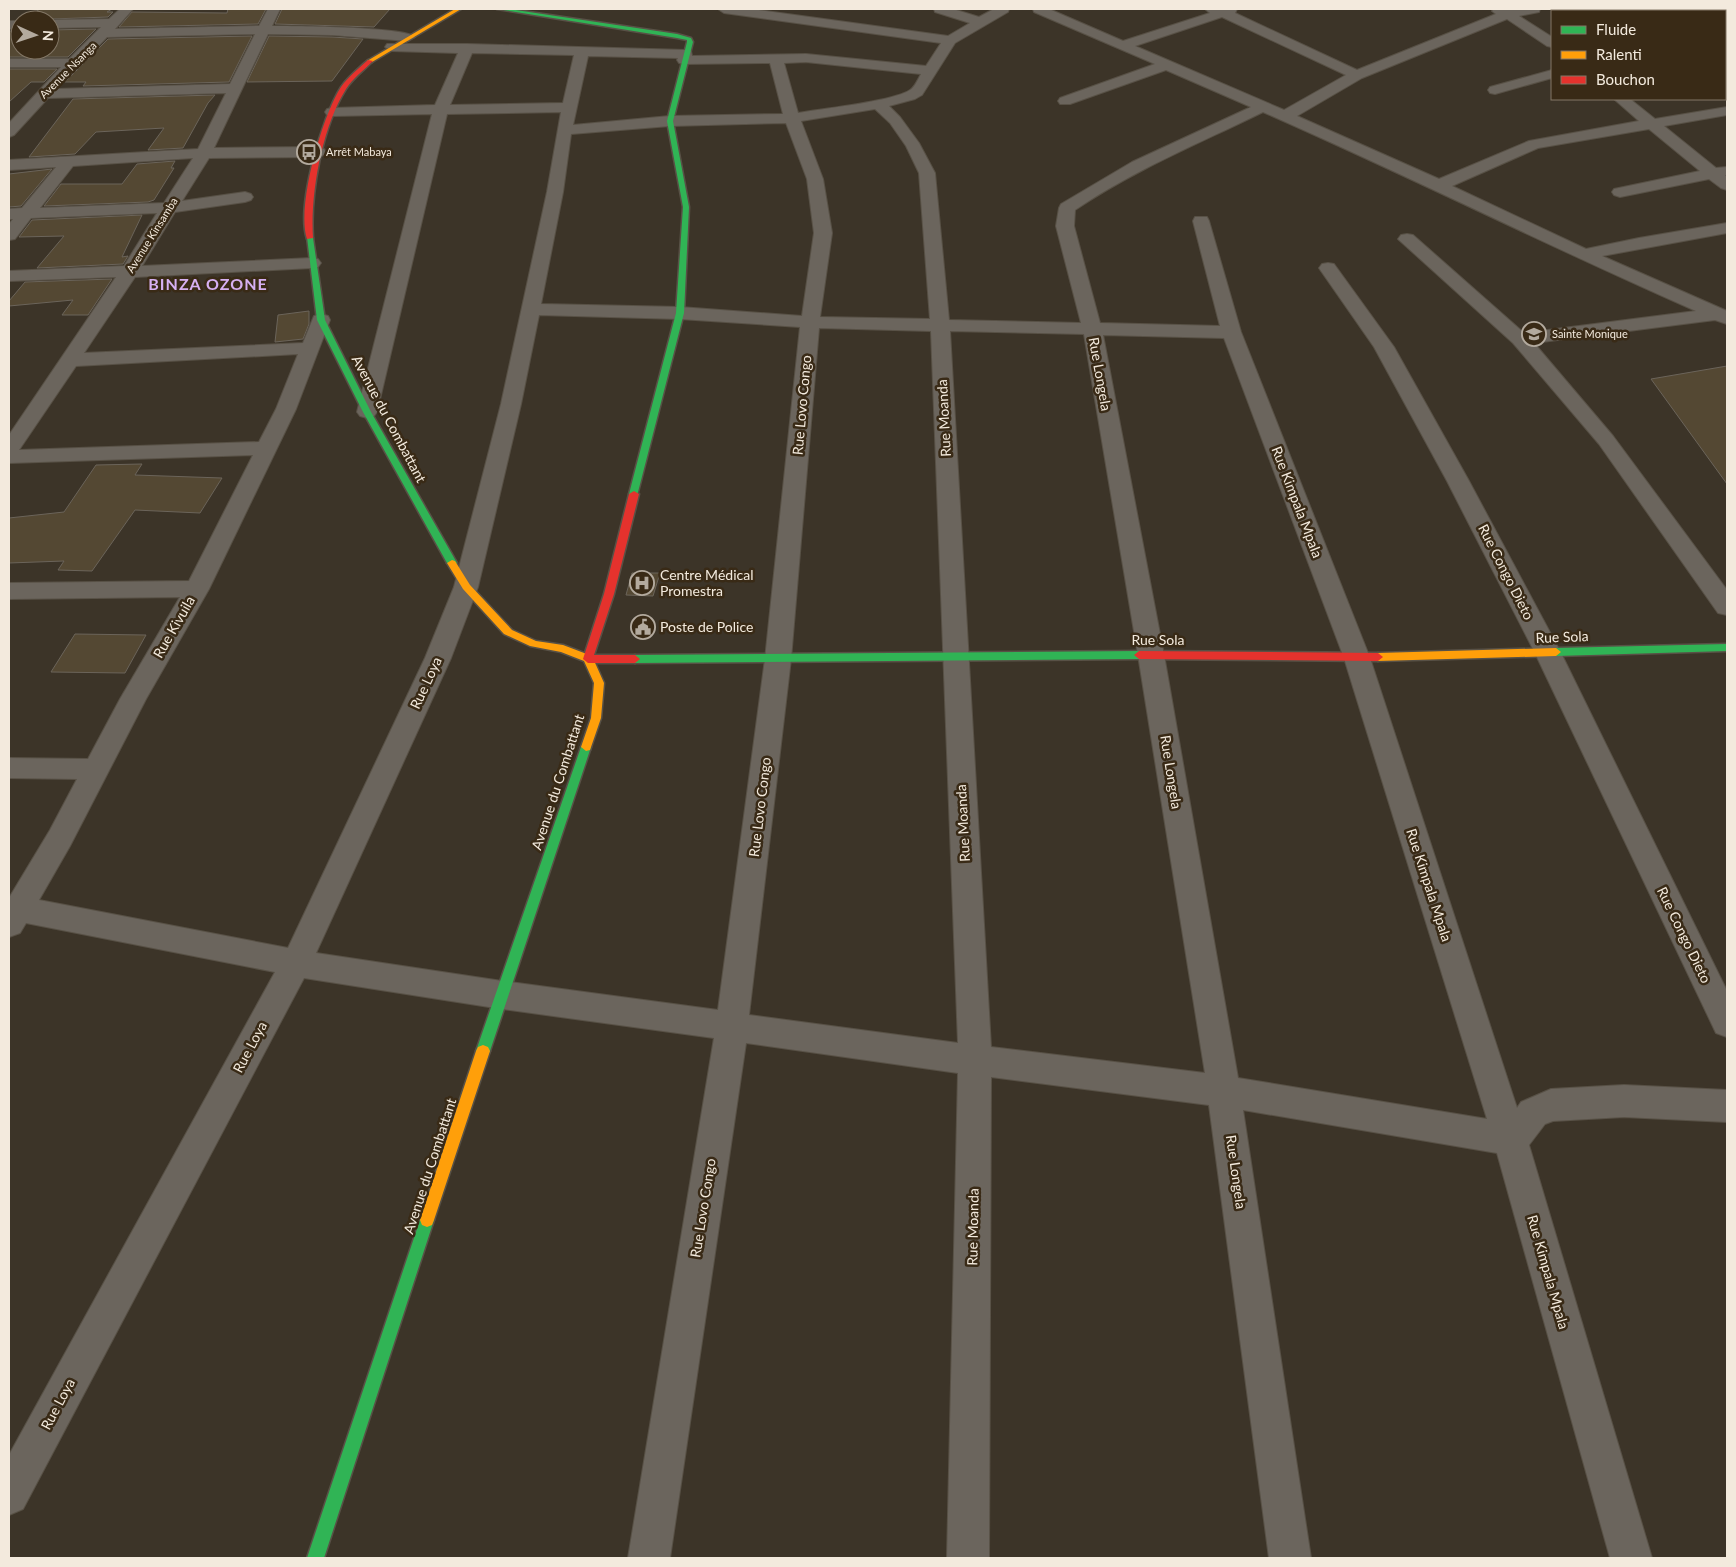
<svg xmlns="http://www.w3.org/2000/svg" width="1736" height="1567" viewBox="0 0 1736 1567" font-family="Lato,sans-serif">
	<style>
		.building { fill: #544833; stroke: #6b645a }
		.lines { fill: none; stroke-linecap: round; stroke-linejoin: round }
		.street-casing { stroke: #585146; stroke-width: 2 }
		.fast-casing { stroke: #585146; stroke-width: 3 }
		.slow-casing { stroke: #585146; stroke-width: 3 }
		.jam-casing { stroke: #585146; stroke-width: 3 }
		.street { fill: #6b655d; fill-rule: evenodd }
		.fast { fill: #30b455; fill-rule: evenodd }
		.slow { fill: #ff9f0a; fill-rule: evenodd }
		.jam { fill: #e5322d; fill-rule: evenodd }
		.labels { text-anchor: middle; stroke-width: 5; stroke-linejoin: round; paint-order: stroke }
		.far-street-label { font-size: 11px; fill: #f3eadd; stroke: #392a16 }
		.far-poi-label { font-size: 11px; fill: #f3eadd; stroke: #392a16; text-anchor: start }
		.street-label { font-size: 14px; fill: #f3eadd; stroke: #392a16 }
		.poi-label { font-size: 14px; fill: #f3eadd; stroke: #392a16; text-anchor: start }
		.far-district-label { font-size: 16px; font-weight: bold; letter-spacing: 1px; fill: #d6b0f2; stroke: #392a16 }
	</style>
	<rect width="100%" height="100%" fill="#3c3428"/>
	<path class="building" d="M40,9H112L107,12H113L108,17L23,20Z
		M228,9H266L258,24L119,27L132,12L227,13Z
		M282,9H390L374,27L275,24Z
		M96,29L68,57H9V31H20V50H50V30Z
		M252,36L229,82L83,86L86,82H65L108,39Z
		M269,36L332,37L363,39L332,81L247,82Z
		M9,69H57L44,82H31L9,102Z
		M215,95L208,103L183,148L148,150L164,128L96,132L75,154L29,157L73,99Z
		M175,161L171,168H174L154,200L148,202L44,206L61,184H122L137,164Z
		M52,169L21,206L9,207V174Z
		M142,215L122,257L128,256L123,264L37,268L64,236L19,237L32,220Z
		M112,279L88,315H62L73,300L9,306V301L25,282Z
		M309,311V324L303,339L275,342L278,315Z
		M1727,366V484L1651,379Z
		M142,464L135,475L222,478L200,513L135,510L92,571L58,570L64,561L9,563V518L64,512L96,465Z
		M632,573H660L653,596L626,595Z
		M75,634L146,635L125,673L51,672Z"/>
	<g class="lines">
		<defs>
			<path id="street" d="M120,9H133L115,29L259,26L268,9H280L272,26C292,26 407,27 415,37L408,41L332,35L268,34L214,148L318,147L324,149L326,152L324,155L318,157L209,158L182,201L245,192L251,194L253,197L251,200L245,202L175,212L142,266L312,258L318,259L321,263L318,267L312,268L135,277L84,353L303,343L314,316L321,314L328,316L330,320L296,409L209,589L146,699L70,846L39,900L288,948L425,658L454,587L501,404L547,192L561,112L447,114L377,412L374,416L367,418L360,416L357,412L432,114L332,116L327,115L325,112L327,109L332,108L435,105L458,53L392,51L385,47L387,44H467L686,50L691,51L692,56L806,54L926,66L941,43L724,13L718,9H751L948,36L970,23L935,12L934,9H953L979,17L994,9H1009L1008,12L955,43L922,95L915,99L889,106L900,117L919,143L935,173L949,320L1081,323L1056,226L1059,208L1061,204L1132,162L1251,107L1166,70L1070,104H1060L1058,101L1060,98L1155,64L1034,12L1033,9H1049L1123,41L1210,13L1205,9H1237L1235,13L1357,70L1496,14L1492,11L1494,9H1540L1539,12L1519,16L1552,37V47L1547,46L1507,19L1362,78L1297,116L1439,179L1529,141L1639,121L1614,99H1630L1655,119L1727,107V115L1664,126L1716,168L1727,167V175H1725L1727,177V190L1721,188L1709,179L1620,197L1614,195L1612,192L1614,189L1700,171L1649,129L1538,148L1452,186L1586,249L1639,238L1727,223V233L1602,256L1727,311V324L1715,320L1534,343L1613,436L1727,590V615L1718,613L1599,444L1513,343L1398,239L1401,235L1407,234L1413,235L1524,333L1696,311C1550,247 1409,176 1263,112C1200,143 1134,170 1075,210L1074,226L1100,323L1220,326L1193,221L1195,217H1207L1209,221L1241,332L1370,658L1517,1108L1521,1102L1551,1089L1624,1085L1727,1090V1122L1624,1117L1553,1121L1545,1124L1529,1145L1652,1558H1610L1497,1153L1243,1110L1311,1558H1269L1209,1105L991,1077L989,1558H947L958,1073L746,1043L670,1558H628L714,1038L502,1009L304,978L23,1509L9,1515V1455L275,972L26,923L20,933L9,937V898L50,830L77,779L9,778V758L88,759L120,699L180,597L9,599V583L189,581L253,455L9,463V435L116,277L9,281V271L124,266L157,213L31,218L15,239L9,240V224L13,219H9V209L22,208L56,167L9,170V160L198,149L226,93L48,98L14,135L9,137V123L61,67H9V59H69L101,27L50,28V20L109,19ZM1222,17L1346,75L1284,110L1135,46ZM255,34L230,84L56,89L107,37ZM472,53L574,55L563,103L450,105ZM588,56L678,58L677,60L679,63L684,64L770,63L783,114L670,116L573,125ZM806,62L921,74C918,79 915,87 910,90C894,101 821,109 798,113L784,63ZM875,109L890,123L906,146L919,173L930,319L820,317L832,233L823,179L801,121ZM786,123L807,179L814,233L802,316L680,307L541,304L563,192L571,134L670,126ZM193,158L164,203L40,208L73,166ZM539,315L680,319L800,327L765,659L718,1010L502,981L316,953L451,658L478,587L521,404ZM819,328L931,331L958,1043L749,1015L791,659ZM950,331L1084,334L1138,655L1205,1073L991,1047ZM1103,335L1224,338L1344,658L1487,1119L1238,1078L1164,655ZM298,354L276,409L259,442L19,450L76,366Z
				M1648,9H1663L1665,11H1649Z
				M9,21H20V29H9Z
				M1725,53H1727V63H1725Z
				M1552,70V78L1495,94L1490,93L1488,90L1490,87Z
				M1328,263L1334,264L1394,347L1469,481L1561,653L1727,991V1037L1716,1033L1535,653L1447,481L1374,347L1319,268L1322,264Z"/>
			<path id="fast" d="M497,9H509L677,34L691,38L693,42L673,121L689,207L684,313L637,496H631L629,494L676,313L683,207L667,121L687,42V40L677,38Z
				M307,237L313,238L325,320L371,412L457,563L455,565L452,566L447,563L363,412L317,320Z
				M1727,644V651L1556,656L1551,652L1556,648Z
				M1139,651L1144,655L1139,659L635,663L630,659L635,655Z
				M586,743L591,747L490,1051L488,1055L483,1057L478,1055L476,1051L581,747Z
				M427,1213L432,1215L434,1220L324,1558H307L420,1220L422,1215Z"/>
			<path id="slow" d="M455,9H461L372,62L367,61Z
				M452,560L455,561L470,585L512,630L536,641L563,645L592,656L604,683L601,718L590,750L586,751L581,747L591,718L594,683L584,661L561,652L530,646L504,634L463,589L447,563Z
				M1556,648L1561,652L1556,656L1378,661L1373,657L1378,653Z
				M483,1045L488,1047L490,1051L434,1220L432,1225L427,1227L422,1225L420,1220L476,1051L478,1047Z"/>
			<path id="jam" d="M368,60L373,61C364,70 353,78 346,89C322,127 310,194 313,238L307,239C296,207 322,116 341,87C348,77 359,68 368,60Z
				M634,491L639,494L614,594L594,655H635L640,659L635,663H588L583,659L604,594L629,494Z
				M1139,651L1378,653L1383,657L1378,661L1139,659L1134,655Z"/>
		</defs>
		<use href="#street" class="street-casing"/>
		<use href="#fast" class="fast-casing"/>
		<use href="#slow" class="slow-casing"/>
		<use href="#jam" class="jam-casing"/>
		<use href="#street" class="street"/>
		<use href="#fast" class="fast"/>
		<use href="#slow" class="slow"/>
		<use href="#jam" class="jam"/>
	</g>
	<defs>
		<symbol id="bus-ring" viewBox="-11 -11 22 22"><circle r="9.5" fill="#392a16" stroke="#b3aa9e" stroke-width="1.5"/><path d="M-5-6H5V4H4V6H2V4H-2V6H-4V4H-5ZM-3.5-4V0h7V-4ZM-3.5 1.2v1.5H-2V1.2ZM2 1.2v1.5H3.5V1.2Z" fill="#b3aa9e"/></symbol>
		<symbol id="school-ring" viewBox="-11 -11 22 22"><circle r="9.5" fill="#392a16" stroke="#b3aa9e" stroke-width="1.5"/><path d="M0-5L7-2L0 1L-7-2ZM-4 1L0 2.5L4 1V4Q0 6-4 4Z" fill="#b3aa9e"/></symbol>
		<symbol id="hospital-ring" viewBox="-11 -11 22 22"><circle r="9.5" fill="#392a16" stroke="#b3aa9e" stroke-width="1.5"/><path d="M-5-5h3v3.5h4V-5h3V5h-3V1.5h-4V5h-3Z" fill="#b3aa9e"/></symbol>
		<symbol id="civic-ring" viewBox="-11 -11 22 22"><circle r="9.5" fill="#392a16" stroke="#b3aa9e" stroke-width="1.5"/><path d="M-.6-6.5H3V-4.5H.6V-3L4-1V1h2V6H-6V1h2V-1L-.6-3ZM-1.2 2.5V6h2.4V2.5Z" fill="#b3aa9e"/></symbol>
	</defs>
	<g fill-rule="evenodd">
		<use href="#bus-ring" x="295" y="138" width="28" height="28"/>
		<use href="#school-ring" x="1520" y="320" width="28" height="28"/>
		<use href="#hospital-ring" x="628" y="569" width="28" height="28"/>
		<use href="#civic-ring" x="629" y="613" width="28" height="28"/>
	</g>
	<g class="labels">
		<g class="far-street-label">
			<text transform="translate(68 70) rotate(-45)" y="4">Avenue Nsanga</text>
			<text transform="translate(152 235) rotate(-58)" y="4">Avenue Kinsamba</text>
		</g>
		<g class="far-poi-label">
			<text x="326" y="156">Arrêt Mabaya</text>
			<text x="1552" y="338">Sainte Monique</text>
		</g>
		<g class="street-label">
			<text transform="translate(1100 374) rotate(80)" y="5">Rue Longela</text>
			<text transform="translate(802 405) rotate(-85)" y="5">Rue Lovo Congo</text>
			<text transform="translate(944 418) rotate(-93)" y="5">Rue Moanda</text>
			<text transform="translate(389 419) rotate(62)" y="5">Avenue du Combattant</text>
			<text transform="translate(1297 502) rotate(69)" y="5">Rue Kimpala Mpala</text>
			<text transform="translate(1506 572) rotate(63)" y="5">Rue Congo Dieto</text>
			<text transform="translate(174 627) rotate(-60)" y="5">Rue Kivuila</text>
			<text transform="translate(1562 637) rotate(-2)" y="5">Rue Sola</text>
			<text x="1158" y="645">Rue Sola</text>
			<text transform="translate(426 683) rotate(-65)" y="5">Rue Loya</text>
			<text transform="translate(1171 772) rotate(81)" y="5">Rue Longela</text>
			<text transform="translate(558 782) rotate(-72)" y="5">Avenue du Combattant</text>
			<text transform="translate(760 807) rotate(-83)" y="5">Rue Lovo Congo</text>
			<text transform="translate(963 823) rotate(-93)" y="5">Rue Moanda</text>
			<text transform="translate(1429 885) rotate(72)" y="5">Rue Kimpala Mpala</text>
			<text transform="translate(1684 935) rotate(64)" y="5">Rue Congo Dieto</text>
			<text transform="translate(250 1047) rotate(-62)" y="5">Rue Loya</text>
			<text transform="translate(430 1166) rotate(-72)" y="5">Avenue du Combattant</text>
			<text transform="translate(1236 1172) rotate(82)" y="5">Rue Longela</text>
			<text transform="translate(703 1208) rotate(-81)" y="5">Rue Lovo Congo</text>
			<text transform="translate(973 1227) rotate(-89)" y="5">Rue Moanda</text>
			<text transform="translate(1548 1272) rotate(74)" y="5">Rue Kimpala Mpala</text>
			<text transform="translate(58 1404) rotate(-62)" y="5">Rue Loya</text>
		</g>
		<g class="poi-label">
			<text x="660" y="580">Centre Médical<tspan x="660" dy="16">Promestra</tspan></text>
			<text x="660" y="632">Poste de Police</text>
		</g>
		<g class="far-district-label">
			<text x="208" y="290">BINZA OZONE</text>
		</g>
	</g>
	<rect width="1736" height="1567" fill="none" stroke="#f3eadd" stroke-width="20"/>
	<rect x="1551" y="10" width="175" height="90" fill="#392a16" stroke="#837766"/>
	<rect x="1561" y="26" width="25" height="8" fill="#30b455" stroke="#837766"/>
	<text x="1596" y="35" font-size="15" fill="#f3eadd">Fluide</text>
	<rect x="1561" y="51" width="25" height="8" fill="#ff9f0a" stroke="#837766"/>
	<text x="1596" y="60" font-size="15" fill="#f3eadd">Ralenti</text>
	<rect x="1561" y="76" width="25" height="8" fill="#e5322d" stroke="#837766"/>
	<text x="1596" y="85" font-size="15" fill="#f3eadd">Bouchon</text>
	<g transform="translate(35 35) rotate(93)"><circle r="24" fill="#392a16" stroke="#837766"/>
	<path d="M0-4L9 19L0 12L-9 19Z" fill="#b3aa9e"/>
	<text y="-8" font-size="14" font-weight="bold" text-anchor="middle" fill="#f3eadd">N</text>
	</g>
</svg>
